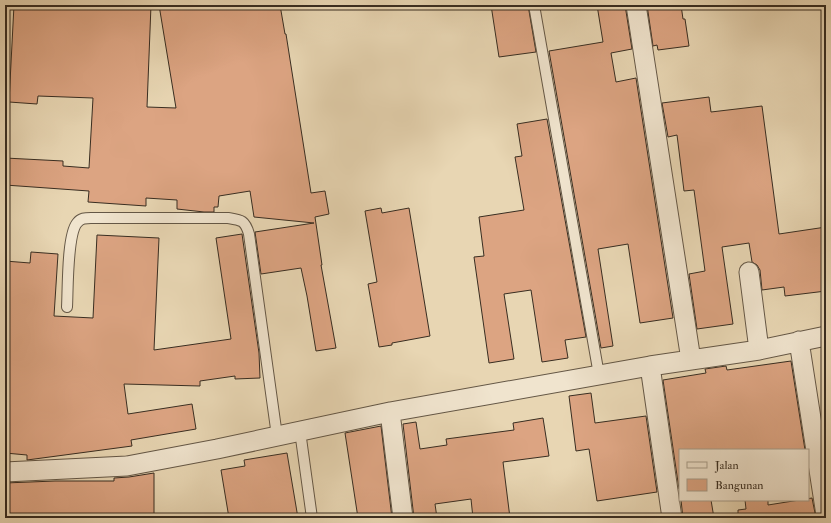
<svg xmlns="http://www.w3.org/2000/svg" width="831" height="523" viewBox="0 0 831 523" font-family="'IM FELL Double Pica',serif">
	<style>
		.building { fill: #dca482; stroke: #382d21 }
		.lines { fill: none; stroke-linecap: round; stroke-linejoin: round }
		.lane-casing { stroke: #645746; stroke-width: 12 }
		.street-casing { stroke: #645746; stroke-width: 21 }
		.lane { stroke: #f0e4ce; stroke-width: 10 }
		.street { stroke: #f0e4ce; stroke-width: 19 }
	</style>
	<rect width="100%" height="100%" fill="#e8d6b3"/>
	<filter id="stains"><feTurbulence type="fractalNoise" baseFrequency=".005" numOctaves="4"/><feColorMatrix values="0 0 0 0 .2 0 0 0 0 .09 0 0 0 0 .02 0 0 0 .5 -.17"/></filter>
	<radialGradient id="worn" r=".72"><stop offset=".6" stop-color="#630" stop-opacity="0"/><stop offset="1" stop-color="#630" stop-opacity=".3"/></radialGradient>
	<path class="building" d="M14,5H151L147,107L176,108L159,5H280L285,34H286L311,193L325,191L329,214L315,217L322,265H321L336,348L316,351L307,296L301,268L261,274L255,232L314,223L254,217L250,191L219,196L218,207H214V212H204L177,209V200L146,198V206L88,202L89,191L5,185V158L63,161V166L89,168L93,98L38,96L37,104L9,102Z
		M491,5H528L536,52L499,57Z
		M597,5H625L632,49L611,53L616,82L636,78L673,318L640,323L628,244L598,249L613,346L601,348L549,51L603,42Z
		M647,5H681L683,19H685L689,46L658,50L657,45L653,46Z
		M709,97L711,112L762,106L779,234L826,227V291L785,296L784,287L762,290L760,270L757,265L752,262L749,243L722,247L733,324L697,329L689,274L705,271L694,190L684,191L677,135L668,137L662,103Z
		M547,119L586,337L565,340L568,358L542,362L531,290L504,294L514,359L489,363L474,257L484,256L479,217L524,210L515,157L522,156L517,124Z
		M381,208L382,213L409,208L430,336L392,343V345L379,347L368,284L377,282L365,211Z
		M242,234L259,353L260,378L235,379V376L200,381V386L124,384L128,414L192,404L196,429L131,440L132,446L27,460V455L5,453V261L30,263L31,252L58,254L54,316L93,318L97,235L159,238L154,350L231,339L216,238Z
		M791,361L805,450H680V489H679L663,380L706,373L705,369L726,366L727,370Z
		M591,393L595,423L646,416L657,492L597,501L589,449L576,451L569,396Z
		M543,418L549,456L503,462L510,518H473L471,499L435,504L437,518H414L403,424L416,422L420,449L447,445L446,439L514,430L513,423Z
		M381,426L392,518H358L345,433Z
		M287,453L298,518H229L221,470L245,466L244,460Z
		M154,473V518H5V483L55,481H114V478L129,477Z
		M812,498L816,518H738V510L746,509L745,500H768V505Z
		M681,500H711L714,518H683Z"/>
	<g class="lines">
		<defs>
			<path id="lane" d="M534,5L599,375
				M67,307C68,289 67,235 77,223C81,218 85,218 91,218H228C241,220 245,220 249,234L277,436
				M300,431L312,518"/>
			<path id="street" d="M636,5L691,360
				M749,272L759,350
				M799,341L826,515
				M650,366L672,518
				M390,412L403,518
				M5,472L127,466L217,449L390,412L650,366L759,350L826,336"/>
		</defs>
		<use href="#lane" class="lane-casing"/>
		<use href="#street" class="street-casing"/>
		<use href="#lane" class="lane"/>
		<use href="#street" class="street"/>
	</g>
	<rect width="831" height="523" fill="none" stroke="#e8d6b3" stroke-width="20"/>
	<rect x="6" y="6" width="819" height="511" fill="none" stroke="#382d21" stroke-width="2"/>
	<rect x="10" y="10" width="811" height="503" fill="none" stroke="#382d21"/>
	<rect x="679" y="449" width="130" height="52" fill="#f0e4ce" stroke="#a69b89"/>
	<rect x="687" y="462" width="20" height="6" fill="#f0e4ce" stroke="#a69b89"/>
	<text x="715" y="469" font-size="12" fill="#382d21">Jalan</text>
	<rect x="687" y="479" width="20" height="12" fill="#dca482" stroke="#a69b89"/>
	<text x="715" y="489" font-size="12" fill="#382d21">Bangunan</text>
	<rect width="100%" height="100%" filter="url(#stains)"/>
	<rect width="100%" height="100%" fill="url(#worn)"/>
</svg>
